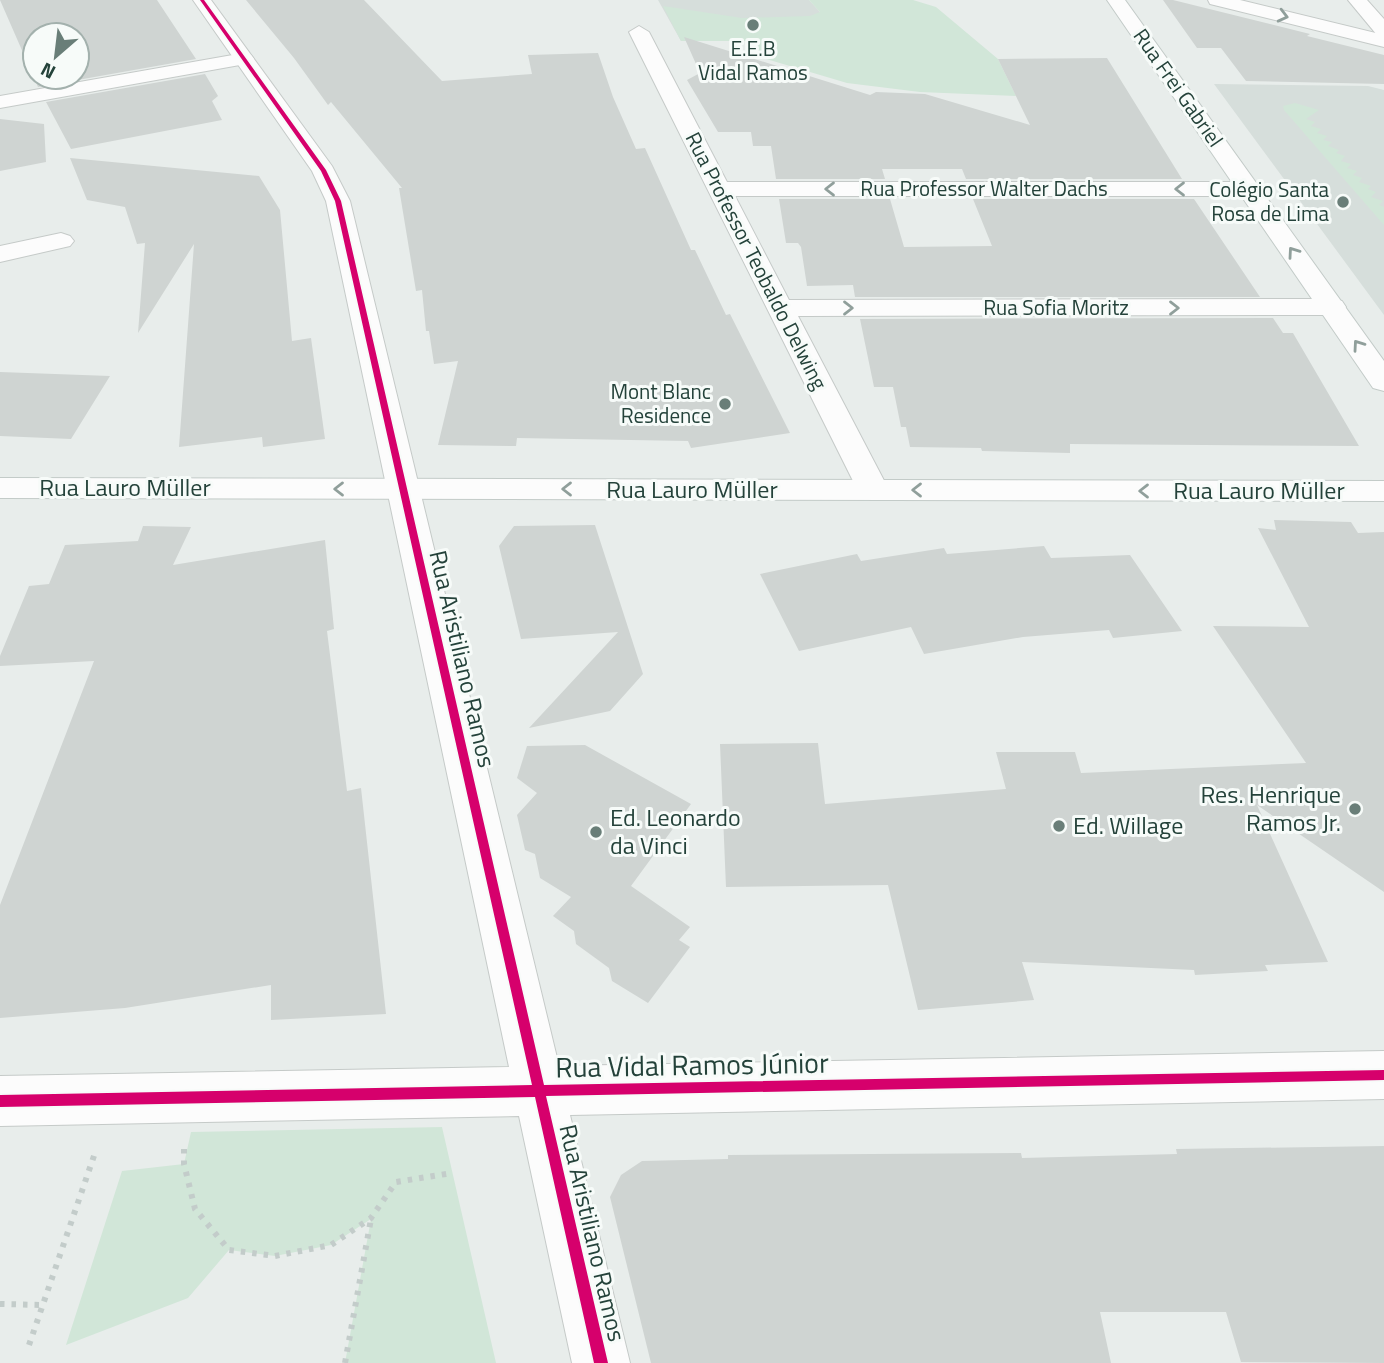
<svg xmlns="http://www.w3.org/2000/svg" width="1384" height="1363" viewBox="0 0 1384 1363" font-family="'Titillium Web',sans-serif">
	<style>
		.built { fill: #d6dedb }
		.green { fill: #d1e6d8 }
		.building { fill: #cfd4d2; fill-rule: evenodd }
		.lines { fill: none; stroke-linecap: round; stroke-linejoin: round }
		.minor-casing { stroke: #c5cac8; stroke-width: 2 }
		.tertiary-casing { stroke: #c5cac8; stroke-width: 2 }
		.secondary-casing { stroke: #c3cbc8; stroke-width: 2 }
		.path { stroke: #c3ccca; stroke-width: 6; stroke-dasharray: 4.5 7; stroke-linecap: butt }
		.minor { fill: #fcfcfc; fill-rule: evenodd }
		.tertiary { fill: #fcfcfc; fill-rule: evenodd }
		.secondary { fill: #fcfcfc; fill-rule: evenodd }
		.cycleway-casing { stroke: #f7fbf9; stroke-width: 4 }
		.cycleway { fill: #d6006c; fill-rule: evenodd }
		.oneway { stroke: #909f9b }
		.poi-dot { fill: #697e78; stroke: #f7fbf9; stroke-width: 2.5 }
		.labels { text-anchor: middle; stroke-width: 6; stroke-linejoin: round; paint-order: stroke }
		.far-poi-label { font-size: 21px; fill: #24423a; stroke: #f7fbf9; text-anchor: end }
		.far-street-label { font-size: 21px; fill: #24423a; stroke: #f7fbf9 }
		.street-label { font-size: 24px; fill: #24423a; stroke: #f7fbf9 }
		.poi-label { font-size: 24px; fill: #24423a; stroke: #f7fbf9; text-anchor: start }
		.near-street-label { font-size: 28px; fill: #24423a; stroke: #f7fbf9 }
	</style>
	<rect width="100%" height="100%" fill="#e8edeb"/>
	<path class="built" d="M658,0H809L844,38L681,41Z
		M1214,84L1368,86L1384,90V315Z"/>
	<path class="green" d="M809,0H913L936,7L998,59L1016,96L920,92L847,83L756,56L753,41H681L663,6L742,18L810,16L820,12Z
		M1295,103L1319,110L1306,119L1315,122L1311,126L1321,129L1317,133L1327,136L1323,140L1332,142L1328,146L1339,150L1336,153L1345,156L1341,161L1351,164L1347,168L1357,171L1353,175L1362,178L1359,182L1371,186L1368,189L1376,192L1371,197L1383,201L1379,205L1384,207V225L1284,110L1283,106Z
		M442,1127L496,1363H345L371,1219L331,1245L275,1256L229,1250L188,1298L66,1345L122,1171L184,1164L191,1132Z"/>
	<path class="building" d="M0,0H157L196,59L38,87ZM35,35H77V77H35Z
		M246,0H364L442,81L532,74L528,55L598,53L613,97L636,149L645,148L691,250H695L726,315L730,314L790,433L691,448L688,441L517,438L516,446L438,445L458,361L434,364L429,331H426L422,290L416,291L399,188H402L331,102L328,105L294,58Z
		M1163,0H1173L1310,34L1307,36L1384,55V84L1246,81L1221,48H1197Z
		M684,37L870,95L876,92L925,94L1030,125L998,59L1107,58L1182,179H966L962,169H882L885,179H776L771,146H753L751,132H718L687,80L700,73Z
		M205,74L218,96L212,101L222,120L71,149L46,102Z
		M0,119L44,124L46,162L0,171Z
		M70,158L259,176L280,210L292,341L311,338L325,439L263,447L262,437L179,447L194,244L138,333L145,243L137,244L125,207L87,200Z
		M779,199H890L904,247L992,246L973,199H1194L1260,297H855L853,285L807,286L801,247L798,243H786Z
		M1273,318L1283,333H1293L1359,446L1070,444V453L982,451L981,448L910,447L906,427H901L893,387H874L860,319Z
		M0,372L110,376L71,439L0,436Z
		M1274,520L1351,522L1358,533L1384,532V892L1257,805L1328,962L1265,965L1268,971L1195,975L1194,970L1022,962L1034,1000L918,1010L888,885L726,887L720,744L818,743L825,804L1006,789L996,752H1075L1081,773L1306,763L1213,626L1309,627L1258,528L1276,530Z
		M595,525L643,674L610,711L529,728L618,632L521,639L499,546L514,526Z
		M143,526L191,527L173,565L325,540L334,629L327,631L347,791L361,788L386,1014L271,1020V985L125,1008L0,1018V905L94,661L0,666V656L29,586L49,584L65,545L138,541Z
		M1044,546L1051,558L1130,555L1182,631L1113,638L1109,630L1023,637L924,654L911,627L799,651L760,574L857,554L861,561L944,548L947,554Z
		M585,745L691,804L631,886L690,927L679,940L690,947L648,1003L612,981L609,968L576,944L574,931L553,916L571,897L540,878L535,854L525,850L517,815L537,793L517,778L527,746Z
		M1384,1146V1363L1241,1362L1226,1312H1100L1111,1363H651L610,1197L621,1175L642,1161L728,1159V1155L1021,1153L1022,1158L1177,1154L1176,1149Z"/>
	<g class="lines">
		<defs>
			<path id="minor" d="M1348,0H1367L1384,19V37L1377,35Z
				M639,26L649,32L727,182H1249L1258,184L1261,189L1258,194L1249,196H735L789,300L1332,299L1342,301L1346,307L1342,313L1332,315L798,316L889,490L885,497L873,500L861,497L629,32Z
				M244,53L251,55L254,59L251,63L0,108V96Z
				M61,233L70,236L74,241L70,246L0,262V246Z"/>
			<path id="tertiary" d="M193,0H211L332,166L350,201L559,1066L1384,1051V1099L570,1115L630,1363H572L519,1116L0,1126V1076L509,1067L326,201L312,171Z
				M1208,0H1240L1384,35V47L1210,4Z"/>
			<path id="secondary" d="M1107,0H1125L1384,361V391L1373,388Z
				M0,478L1384,481V501L0,498Z"/>
		</defs>
		<use href="#minor" class="minor-casing"/>
		<use href="#tertiary" class="tertiary-casing"/>
		<use href="#secondary" class="secondary-casing"/>
		<path class="path" d="M184,1149V1164L195,1209L229,1250L275,1256L331,1245L371,1218L396,1182L452,1173
			M0,1304L43,1305
			M29,1345L96,1150
			M345,1363L371,1219"/>
		<use href="#minor" class="minor"/>
		<use href="#tertiary" class="tertiary"/>
		<use href="#secondary" class="secondary"/>
		<defs>
			<path id="cycleway" d="M200,0H204L326,170L341,201L544,1085L1384,1070V1080L546,1096L608,1363H594L535,1097L0,1107V1095L532,1085L335,201L321,171Z"/>
		</defs>
		<use href="#cycleway" class="cycleway-casing"/>
		<use href="#cycleway" class="cycleway"/>
	</g>
	<defs><path id="oneway-chevron" d="M-2-3.5L2.5 0L-2 3.5" fill="none" stroke-width="1.6" stroke-linecap="round" stroke-linejoin="round" transform="scale(1.75)"/></defs>
	<g class="oneway">
		<use href="#oneway-chevron" transform="translate(1283 16) rotate(14)"/>
		<use href="#oneway-chevron" transform="translate(830 189) rotate(180)"/>
		<use href="#oneway-chevron" transform="translate(1180 189) rotate(180)"/>
		<use href="#oneway-chevron" transform="translate(1293 252) rotate(-125)"/>
		<use href="#oneway-chevron" transform="translate(848 308)"/>
		<use href="#oneway-chevron" transform="translate(1174 308)"/>
		<use href="#oneway-chevron" transform="translate(1358 345) rotate(-125)"/>
		<use href="#oneway-chevron" transform="translate(339 489) rotate(-180)"/>
		<use href="#oneway-chevron" transform="translate(567 489) rotate(-180)"/>
		<use href="#oneway-chevron" transform="translate(917 490) rotate(-180)"/>
		<use href="#oneway-chevron" transform="translate(1144 491) rotate(-180)"/>
	</g>
	<g class="poi-dot">
		<circle cx="753" cy="25" r="7"/>
		<circle cx="1343" cy="202" r="7"/>
		<circle cx="725" cy="404" r="7"/>
		<circle cx="1355" cy="809" r="7"/>
		<circle cx="1059" cy="826" r="7"/>
		<circle cx="596" cy="832" r="7"/>
	</g>
	<g class="labels">
		<g class="far-poi-label">
			<text x="753" y="56" text-anchor="middle">E.E.B<tspan x="753" dy="24">Vidal Ramos</tspan></text>
			<text x="1329" y="197">Colégio Santa<tspan x="1329" dy="24">Rosa de Lima</tspan></text>
			<text x="711" y="399">Mont Blanc<tspan x="711" dy="24">Residence</tspan></text>
		</g>
		<g class="far-street-label">
			<text transform="translate(1178 88) rotate(55)" y="7">Rua Frei Gabriel</text>
			<text x="984" y="196">Rua Professor Walter Dachs</text>
			<text transform="translate(756 261) rotate(63)" y="7">Rua Professor Teobaldo Delwing</text>
			<text x="1056" y="315">Rua Sofia Moritz</text>
		</g>
		<g class="street-label">
			<text x="125" y="496">Rua Lauro Müller</text>
			<text x="692" y="498">Rua Lauro Müller</text>
			<text x="1259" y="499">Rua Lauro Müller</text>
			<text transform="translate(462 659) rotate(77)" y="8">Rua Aristiliano Ramos</text>
			<text transform="translate(592 1233) rotate(77)" y="8">Rua Aristiliano Ramos</text>
		</g>
		<g class="poi-label">
			<text x="1341" y="803" text-anchor="end">Res. Henrique<tspan x="1341" dy="28">Ramos Jr.</tspan></text>
			<text x="610" y="826">Ed. Leonardo<tspan x="610" dy="28">da Vinci</tspan></text>
			<text x="1073" y="834">Ed. Willage</text>
		</g>
		<g class="near-street-label">
			<text transform="translate(692 1065) rotate(-1)" y="10">Rua Vidal Ramos Júnior</text>
		</g>
	</g>
	<g transform="translate(56 56) rotate(208)"><circle r="33" fill="#f7fbf9" stroke="#a3b1ad" stroke-width="2"/>
	<path d="M0-5L12 26L0 18L-12 26Z" fill="#697e78"/>
	<text y="-10" font-size="19" font-weight="bold" text-anchor="middle" fill="#24423a">N</text>
	</g>
</svg>
